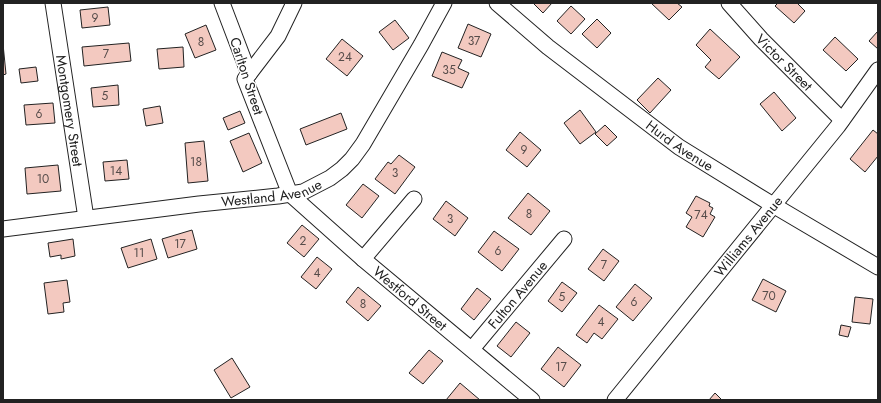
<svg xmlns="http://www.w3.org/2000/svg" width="881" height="403" viewBox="0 0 881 403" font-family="Jost,sans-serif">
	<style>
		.building { fill: #f3c9c0; stroke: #222 }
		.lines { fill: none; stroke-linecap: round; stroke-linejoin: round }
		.minor-casing { stroke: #222; stroke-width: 17 }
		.minor { stroke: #fff; stroke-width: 15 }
		.labels { text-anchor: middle; stroke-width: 3; stroke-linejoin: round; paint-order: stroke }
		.number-label { font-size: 12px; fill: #564c4a }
		.street-label { font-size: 14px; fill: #222; stroke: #fff }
	</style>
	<rect width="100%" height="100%" fill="#fff"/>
	<path class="building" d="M533,3H552L543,13Z
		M651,3H677L682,7L669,20Z
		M778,3H797L805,11L794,23L775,6Z
		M571,6L585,19L571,34L557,21Z
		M108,7L110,25L82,28L80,10Z
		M597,19L611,33L597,48L582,34Z
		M395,20L409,38L393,50L379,32Z
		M468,24L491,34L481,57L458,48Z
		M206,25L216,50L195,58L185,34Z
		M710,29L740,57L719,79L705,67L711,60L696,45Z
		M878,31V49L869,41Z
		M835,37L858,59L846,71L823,50Z
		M342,39L363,56L347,76L326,59Z
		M129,43L131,61L84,66L82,47Z
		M3,44L6,74L3,75Z
		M183,47L184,67L159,69L157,49Z
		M442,52L462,60L458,68L469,73L462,88L432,76Z
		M36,67L38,81L21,83L19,69Z
		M658,78L671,90L650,113L637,100Z
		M118,85L119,105L93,107L91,88Z
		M774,92L796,118L782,131L760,104Z
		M53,103L55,123L26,125L24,105Z
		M160,106L163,123L146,126L143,109Z
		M580,110L596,132L580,144L564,123Z
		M240,111L245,123L228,130L223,118Z
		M341,113L347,129L306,145L300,129Z
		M605,125L617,137L607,146L595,134Z
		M873,130L878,134V156L865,172L850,159Z
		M520,132L541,150L527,167L506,150Z
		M249,133L262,163L243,172L230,141Z
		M204,141L208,181L188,183L185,143Z
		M399,155L415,167L395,194L375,179L388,162L391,164Z
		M127,160L129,179L105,181L103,162Z
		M58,165L61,191L27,194L25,168Z
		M363,184L379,196L362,218L346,205Z
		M528,193L550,211L531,235L508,218Z
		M696,196L710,203L709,206L713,208L710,214L715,217L703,237L686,227L692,217L686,213Z
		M446,201L468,218L455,236L433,219Z
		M302,225L319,239L304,257L287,243Z
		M192,230L197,249L168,258L162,239Z
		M494,231L519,249L502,271L478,252Z
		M73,239L75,256L61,259V255L50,257L48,243Z
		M151,239L157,259L128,268L121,248Z
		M603,249L619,261L604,281L588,269Z
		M317,257L332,269L316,289L301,277Z
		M763,279L786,291L776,312L752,300Z
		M67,280L70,302L63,303L64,312L48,314L44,283Z
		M562,282L577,293L562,312L548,301Z
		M635,284L652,298L633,321L616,307Z
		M358,287L381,306L368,321L346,302Z
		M477,288L491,299L474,320L461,309Z
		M855,297L873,299L870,324L852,322Z
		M599,305L618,319L602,339L594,333L587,343L576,335Z
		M516,322L530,333L511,357L497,346Z
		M841,325L851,327L848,337L839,335Z
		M558,347L581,365L564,387L541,369Z
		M429,350L443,361L423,384L409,373Z
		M232,358L250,387L231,398L214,370Z
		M460,383L480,400H446Z
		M715,393L722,400H709Z"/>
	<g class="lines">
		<defs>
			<g id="minor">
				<path id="s1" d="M53,3L86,218"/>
				<path id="s2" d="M222,3L249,74L245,79L290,194L363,259L532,400"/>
				<path id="s3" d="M497,3L548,47L679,147L773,205L878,267"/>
				<path id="s4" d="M729,3L761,39L842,120"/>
				<path d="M249,74L278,36L294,3"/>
				<path id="s5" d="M3,229L199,204L278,196L303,192L330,178L342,169L352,159L363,144L421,45L444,3"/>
				<path d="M363,259L414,199"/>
				<path id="s6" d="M472,349L564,239"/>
				<path id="s7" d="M615,400L838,126L878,70"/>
			</g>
		</defs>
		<use href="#minor" class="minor-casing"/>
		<use href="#minor" class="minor"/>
	</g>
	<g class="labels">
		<g class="number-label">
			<text x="95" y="22">9</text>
			<text x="474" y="45">37</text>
			<text x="201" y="46">8</text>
			<text x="106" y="58">7</text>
			<text x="345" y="61">24</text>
			<text x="449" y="74">35</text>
			<text x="105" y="100">5</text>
			<text x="39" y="118">6</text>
			<text x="524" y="154">9</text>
			<text x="196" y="166">18</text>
			<text x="116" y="175">14</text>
			<text x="395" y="177">3</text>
			<text x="43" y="183">10</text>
			<text x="529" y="218">8</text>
			<text x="701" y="219">74</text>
			<text x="450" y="223">3</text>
			<text x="303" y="245">2</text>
			<text x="180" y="248">17</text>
			<text x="498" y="255">6</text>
			<text x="139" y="257">11</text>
			<text x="604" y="269">7</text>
			<text x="317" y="277">4</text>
			<text x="769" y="300">70</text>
			<text x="562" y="301">5</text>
			<text x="634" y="306">6</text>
			<text x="363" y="308">8</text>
			<text x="601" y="326">4</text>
			<text x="561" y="371">17</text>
		</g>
		<g class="street-label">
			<text dy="5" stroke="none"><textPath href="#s4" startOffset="81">Victor Street</textPath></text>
			<text transform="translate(247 76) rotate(72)" y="5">Carlton Street</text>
			<text dy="5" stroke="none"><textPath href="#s1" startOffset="109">Montgomery Street</textPath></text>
			<text dy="5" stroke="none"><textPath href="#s3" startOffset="232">Hurd Avenue</textPath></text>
			<text dy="5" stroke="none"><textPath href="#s5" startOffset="271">Westland Avenue</textPath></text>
			<text dy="5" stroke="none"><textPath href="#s7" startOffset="211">Williams Avenue</textPath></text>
			<text dy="5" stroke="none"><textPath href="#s6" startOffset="71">Fulton Avenue</textPath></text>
			<text dy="5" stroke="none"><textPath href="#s2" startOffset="365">Westford Street</textPath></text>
		</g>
	</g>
	<rect width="881" height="403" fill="none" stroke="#222222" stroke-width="8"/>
</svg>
